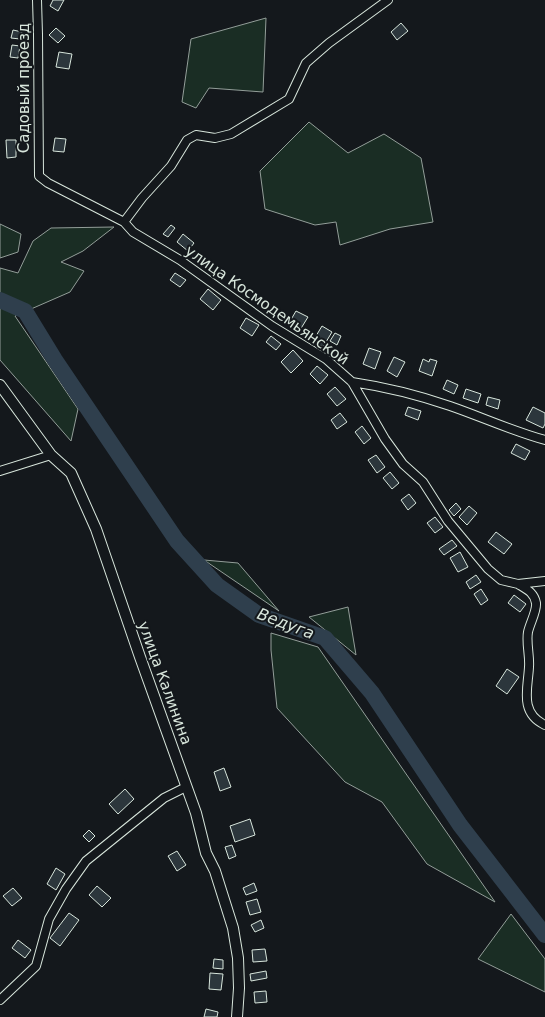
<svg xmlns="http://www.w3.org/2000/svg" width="545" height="1017" viewBox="0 0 545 1017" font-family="'DejaVu Sans',sans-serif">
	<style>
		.green { fill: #1a2d24; stroke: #939e99 }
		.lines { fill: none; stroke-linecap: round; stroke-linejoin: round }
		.river { stroke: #2f3f4d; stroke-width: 16 }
		.building { fill: #2c363c; stroke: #d8e6dc }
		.minor-casing { stroke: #d8e6dc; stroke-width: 10 }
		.tertiary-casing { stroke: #d8e6dc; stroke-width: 12 }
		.minor { stroke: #14181c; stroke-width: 8 }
		.tertiary { stroke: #14181c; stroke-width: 10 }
		.labels { text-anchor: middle; stroke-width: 4; stroke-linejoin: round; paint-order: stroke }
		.street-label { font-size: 15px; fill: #d8e6dc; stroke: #14181c }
		.water-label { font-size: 16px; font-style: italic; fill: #d8e6dc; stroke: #14181c }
	</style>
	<rect width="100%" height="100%" fill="#14181c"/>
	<path class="green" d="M266,18L263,92L209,88L196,108L182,102L191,39Z
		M309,122L348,153L384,134L421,158L433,222L390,229L340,245L336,222L315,225L265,209L260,171Z
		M0,224L21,234L18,252L0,258Z
		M114,227L83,251L61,262L84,271L70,292L15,316L78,409L71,441L0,360V268L18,273L33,241L51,228Z
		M204,560L238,563L279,611Z
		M348,607L356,655L309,617Z
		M271,633L318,647L495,902L427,864L382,802L345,782L277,708L271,650Z
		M511,914L545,959V992L478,959Z"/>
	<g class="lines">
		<path class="river" d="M0,300L25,311L55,360L177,541L217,585L259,615L325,638L372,693L460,825L545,935"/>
	</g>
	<path class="building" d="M53,0H64L58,11L50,6Z
		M401,23L408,31L397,40L391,32Z
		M56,28L65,36L58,43L49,35Z
		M13,30L22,32L20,39L11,38Z
		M12,45L20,46L18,58L10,57Z
		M59,52L72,54L69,69L56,67Z
		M55,138L66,139L64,152L53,151Z
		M6,140H16V157L7,158Z
		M171,225L175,228L168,237L163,234Z
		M183,234L194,243L188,251L177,242Z
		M175,273L186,280L180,287L170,280Z
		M208,289L221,300L213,310L200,299Z
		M296,311L308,317L300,330L289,323Z
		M246,318L259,325L252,336L240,328Z
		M322,326L332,332L323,347L313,341Z
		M335,333L341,336L337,345L330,341Z
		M271,336L281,344L276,350L266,342Z
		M369,348L381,352L375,369L363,364Z
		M293,350L303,361L291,373L281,362Z
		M394,357L405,362L397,377L387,371Z
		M423,359L429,362L430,359L437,361L432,376L419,371Z
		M317,366L328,375L320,384L310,374Z
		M447,380L458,385L454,394L443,389Z
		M335,387L346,399L337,406L327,394Z
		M466,389L481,394L478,403L463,398Z
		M488,397L500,400L498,409L486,405Z
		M408,407L421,411L418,420L405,415Z
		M533,407L545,413V424L543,428L526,420Z
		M340,413L347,422L337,429L331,420Z
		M362,426L371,438L364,444L355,432Z
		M516,444L530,451L525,460L511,453Z
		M376,455L385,467L377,473L368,460Z
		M390,472L399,483L392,489L383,478Z
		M409,494L416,503L408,510L401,500Z
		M456,503L461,509L454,516L449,510Z
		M469,506L477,513L467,525L459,517Z
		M435,517L443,527L435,533L427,523Z
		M496,532L512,544L504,554L488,542Z
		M452,540L457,546L444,555L439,549Z
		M460,552L468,567L458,572L450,558Z
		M476,575L481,582L470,589L466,582Z
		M481,589L488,600L481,605L474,594Z
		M514,595L526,604L520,612L508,603Z
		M507,669L519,677L507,694L496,686Z
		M224,768L231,787L220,791L214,772Z
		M125,789L134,799L118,814L109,804Z
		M250,819L255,835L235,842L230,826Z
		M89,830L95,836L89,842L83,836Z
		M232,845L236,856L229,859L225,847Z
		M177,851L186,865L177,871L168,856Z
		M56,868L65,874L56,890L47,884Z
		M254,883L257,891L246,895L243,888Z
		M97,886L111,898L102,907L89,895Z
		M13,888L22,898L12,906L3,896Z
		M257,899L261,912L250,915L246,902Z
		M69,913L79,920L60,946L50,938Z
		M261,920L264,928L255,932L251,925Z
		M18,940L31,950L25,958L12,948Z
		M265,949L267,961L253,962L252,950Z
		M214,959L223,960V969L213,968Z
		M266,971L267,978L251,981L250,974Z
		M210,973L223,974L221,990L209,989Z
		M266,991L267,1002L255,1003L254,992Z
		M206,1009L218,1012L217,1017H204Z"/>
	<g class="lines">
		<defs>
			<path id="minor" d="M37,0L38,34L39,176L48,183L124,222L133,232L180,260L272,326L326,359L352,382L385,439L403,464L423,482L448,521L488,569L501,580L518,584L545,581
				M124,222L142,198L171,166L187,140L196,135L215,138L231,134L289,99L306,63L329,43L388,0
				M352,382C386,387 418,395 450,406C482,417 512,431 545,440
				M0,471L51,455
				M518,584C526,589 534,592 536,603C537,611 530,623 528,632C526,643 530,656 529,667C528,688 519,713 545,725
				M0,1000L36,966L49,919L66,889L86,861L164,798L186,787"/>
			<path id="tertiary" d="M0,385L51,455L71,473L96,529L140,657L196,813L206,853L215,871L233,928L238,958L239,988L237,1017"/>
		</defs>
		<use href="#minor" class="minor-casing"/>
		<use href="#tertiary" class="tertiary-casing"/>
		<use href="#minor" class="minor"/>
		<use href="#tertiary" class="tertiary"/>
	</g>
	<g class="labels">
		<g class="street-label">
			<text transform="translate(24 88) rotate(-90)" y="5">Садовый проезд</text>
			<text transform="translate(267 305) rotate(35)" y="5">улица Космодемьянской</text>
			<text transform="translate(165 683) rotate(70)" y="5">улица Калинина</text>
		</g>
		<g class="water-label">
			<text transform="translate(286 623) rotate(21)" y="6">Ведуга</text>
		</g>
	</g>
</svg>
